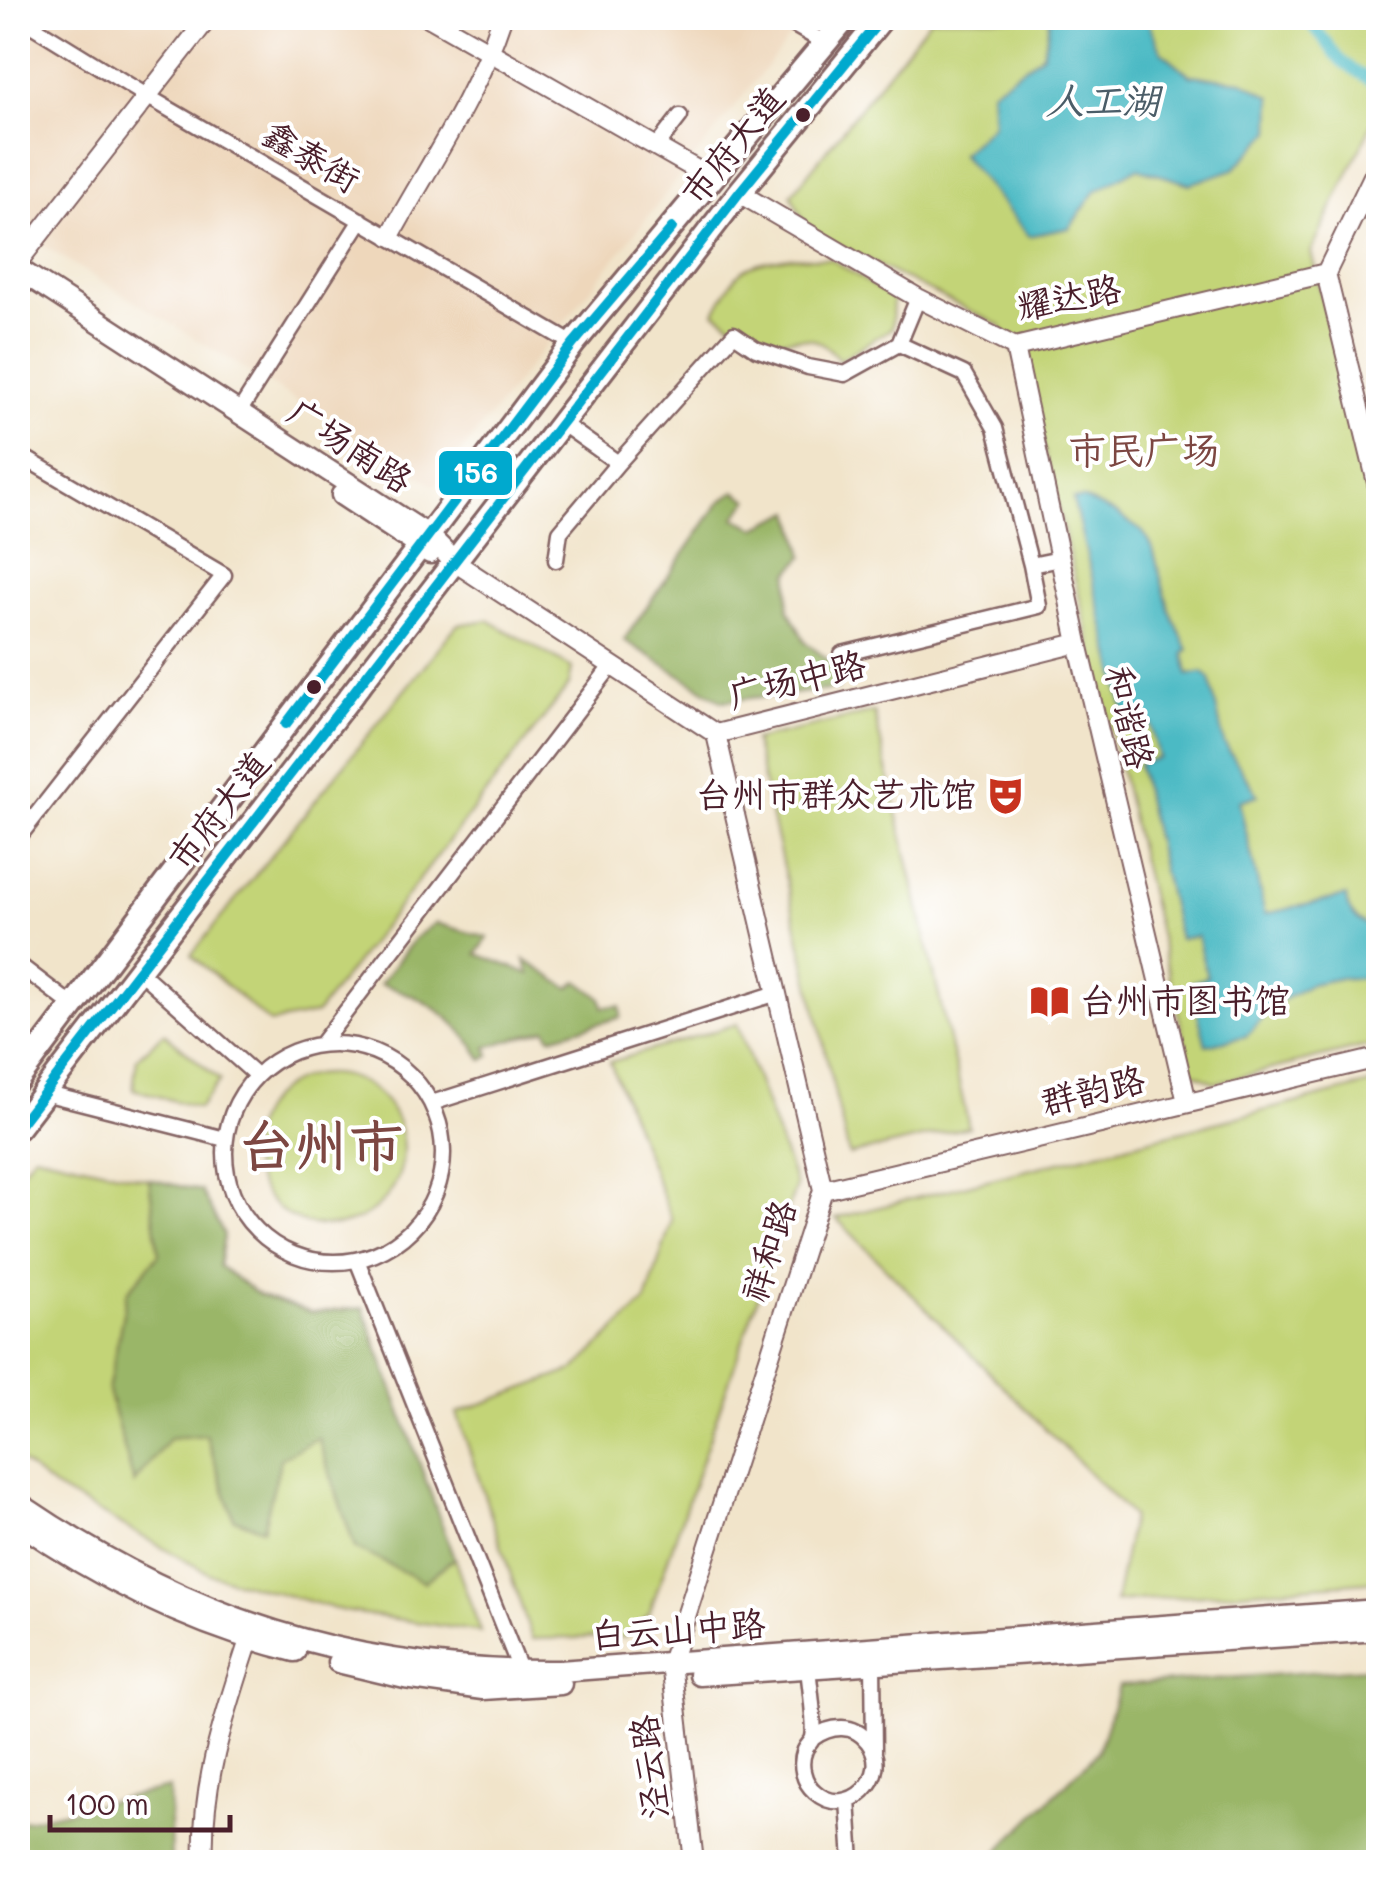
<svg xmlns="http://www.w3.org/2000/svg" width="1396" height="1880" viewBox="0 0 1396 1880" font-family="Mali,'LXGW WenKai TC',sans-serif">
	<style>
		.built { fill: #eed7bb }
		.green { fill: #c3d477; stroke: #867a51; stroke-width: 2.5 }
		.forest { fill: #9ab668; stroke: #726a4a; stroke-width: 2.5 }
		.water { fill: #4cbac4; stroke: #4b6c78; stroke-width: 2.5 }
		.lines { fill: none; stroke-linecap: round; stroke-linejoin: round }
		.canal { stroke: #4cbac4; stroke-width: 12 }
		.minor-casing { stroke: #846463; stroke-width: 19 }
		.tertiary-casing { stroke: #846463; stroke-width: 22 }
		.secondary-casing { stroke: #846463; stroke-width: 25 }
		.primary-casing { stroke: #846463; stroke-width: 28 }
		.minor { stroke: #fff; stroke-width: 14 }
		.tertiary { stroke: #fff; stroke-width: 18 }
		.secondary { stroke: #fff; stroke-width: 20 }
		.primary { stroke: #fff; stroke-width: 22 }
		.bus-1-casing { stroke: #fff; stroke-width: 18 }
		.bus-1 { stroke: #00a9ce; stroke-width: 10 }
		.bus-dot { fill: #4a1f2b; stroke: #fff; stroke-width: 4 }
		.labels { text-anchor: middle; stroke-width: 8; stroke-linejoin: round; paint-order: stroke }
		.street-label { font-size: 35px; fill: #4a1f2b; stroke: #fff }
		.poi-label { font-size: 35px; fill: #4a1f2b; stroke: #fff; text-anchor: end }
		.water-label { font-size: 38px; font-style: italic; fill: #4b5d68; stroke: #fff }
		.neighbourhood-label { font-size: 38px; fill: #7d4742; stroke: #fff }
		.town-label { font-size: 55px; font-weight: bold; fill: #7d4742; stroke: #fff }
		.line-badge { stroke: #fff; stroke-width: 4 }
		.badge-label { font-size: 28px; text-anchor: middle; font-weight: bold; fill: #fff }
	</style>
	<rect width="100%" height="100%" fill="#fff"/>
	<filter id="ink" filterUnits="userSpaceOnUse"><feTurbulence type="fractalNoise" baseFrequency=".01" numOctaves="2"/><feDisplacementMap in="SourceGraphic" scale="20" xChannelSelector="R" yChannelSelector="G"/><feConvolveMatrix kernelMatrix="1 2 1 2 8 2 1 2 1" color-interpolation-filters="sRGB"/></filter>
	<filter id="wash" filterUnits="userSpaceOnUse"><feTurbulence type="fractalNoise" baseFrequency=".0048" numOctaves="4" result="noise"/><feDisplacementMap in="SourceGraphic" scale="40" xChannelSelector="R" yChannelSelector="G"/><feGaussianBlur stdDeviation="2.25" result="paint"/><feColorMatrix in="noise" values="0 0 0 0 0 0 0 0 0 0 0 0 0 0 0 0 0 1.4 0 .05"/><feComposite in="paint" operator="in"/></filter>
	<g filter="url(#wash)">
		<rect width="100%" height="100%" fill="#f1e4ca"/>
		<path class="built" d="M18,18H805L435,486L18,230Z"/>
		<path class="green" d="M931,18H1378V111L1311,252L1378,531V1043L1215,1083L1192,1072L1028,381L1001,326L808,231L791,195Z
			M790,257L831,259L893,299L892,328L839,360C817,329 795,339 761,343L715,312C739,268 738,265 790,257Z
			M488,620L572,668L569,685L316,1014L270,1023L191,955L457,625Z
			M874,712L969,1127L849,1155L754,740Z
			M737,1024L796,1186L649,1614L625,1637L532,1639L457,1413L574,1370L646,1301L672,1220L610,1062Z
			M164,1033L220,1080L199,1108L133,1089L137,1058Z
			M251 1150a76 76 0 1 1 152 0a76 76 0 1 1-152 0Z
			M1378,1082V1581L1115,1602L1132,1516L836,1218Z
			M34,1154L201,1191L224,1235L219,1266L260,1296L312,1313L363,1308L481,1632L344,1611L210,1574L53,1487L18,1459V1175Z"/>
		<path class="forest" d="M735,491L749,500L735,518L756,528L792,511L804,556L789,573L788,609L806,643L835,665L838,689L722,701L624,640L719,503Z
			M435,923L488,938L477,954L530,974L525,960L569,988L578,981L601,998L603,1007L620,1006L621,1017L551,1037L546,1029L487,1047L490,1056L483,1060C458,1019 427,997 380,984L415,938Z
			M149,1179L201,1191L224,1235L219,1266L260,1296L312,1313L363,1308L454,1558L424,1582L355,1548L318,1438L281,1458L263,1529L234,1519L206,1435L170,1438L134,1483L108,1391L127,1292L159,1254Z
			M1378,1667V1862H987L1098,1752L1119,1686Z
			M169,1788L171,1862H18V1822Z"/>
		<path class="water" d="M1050,18H1146L1162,52L1190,75L1242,81L1272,97L1271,132L1234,169L1190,184L1137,168L1096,191L1069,228L1029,236L961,154L993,124L991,91L1043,54Z
			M1073,499H1084L1117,514L1143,532L1153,549L1169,608L1188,650L1184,653L1188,675L1203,672L1210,679L1224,743L1258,795L1239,801L1265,914L1346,896C1346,915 1362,924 1378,930V979L1341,978L1311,984L1274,1005L1246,1036L1206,1045L1190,983L1207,977L1197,936L1179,939L1138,764L1159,758L1151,724L1129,729Z"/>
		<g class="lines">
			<path class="canal" d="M1307,18L1342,62L1378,85"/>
		</g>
	</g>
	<g filter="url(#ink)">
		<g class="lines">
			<defs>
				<path id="minor" d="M20,18L145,95L573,344
					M782,18L825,43
					M656,147L680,116
					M899,344L964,374L995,428L1031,565
					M239,412L361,220
					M563,424L618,463L734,334L756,349L808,367L845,374L899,344L918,298
					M18,454L224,575L18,838
					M556,560L560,532L618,463
					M842,654L1039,606L1031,565L1060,559
					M18,964L73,1006
					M139,971L256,1075
					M225 1153a109 109 0 1 1 218 0a109 109 0 1 1-218 0Z
					M321,1044L612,665
					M44,1093L225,1139
					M432,1103L777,993
					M357,1260L521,1672
					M873,1663L874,1751
					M808,1667C809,1682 816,1726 813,1737C812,1742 807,1745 805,1750C799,1764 803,1782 815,1792C847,1821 894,1776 868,1742C854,1723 831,1725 813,1738
					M848,1800L852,1862"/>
				<path id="tertiary" d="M430,18L713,179
					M739,193L918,298L1015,347L1326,273L1378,166
					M390,236C430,163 476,97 502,18
					M18,262L208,18
					M1326,273L1378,487
					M1015,347L1078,643L1187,1102
					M456,563L716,734L1078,643
					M823,1190L1378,1058
					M204,1862C200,1780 229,1702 254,1625
					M694,1862L671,1663L823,1190L716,734"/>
				<path id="secondary" d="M18,269L429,536L456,563
					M342,495L430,553
					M18,1503C188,1619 353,1673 560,1671L1378,1610
					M18,1522C103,1581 193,1626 295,1651
					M338,1662L405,1678L483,1689L561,1684
					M699,1675L1378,1630"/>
				<path id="primary" d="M18,1079L573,344L846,18
					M18,1127L739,193L882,18"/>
			</defs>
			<use href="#minor" class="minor-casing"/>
			<use href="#tertiary" class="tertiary-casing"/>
			<use href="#secondary" class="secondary-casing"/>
			<use href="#primary" class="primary-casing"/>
			<use href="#minor" class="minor"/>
			<use href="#tertiary" class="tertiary"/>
			<use href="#secondary" class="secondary"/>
			<use href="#primary" class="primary"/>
			<defs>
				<path id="bus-1" d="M286,724L573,344L672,228
					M18,1127L739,193L882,18"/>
			</defs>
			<use href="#bus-1" class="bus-1-casing"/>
			<use href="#bus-1" class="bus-1"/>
		</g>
	</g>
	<defs>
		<symbol id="theatre-bare" viewBox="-9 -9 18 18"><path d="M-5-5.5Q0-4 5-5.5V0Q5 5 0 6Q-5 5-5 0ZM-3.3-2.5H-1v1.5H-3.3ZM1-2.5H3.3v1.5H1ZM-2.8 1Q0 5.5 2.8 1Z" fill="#c8321e" stroke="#fff" stroke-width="2.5" paint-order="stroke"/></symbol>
		<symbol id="library-bare" viewBox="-9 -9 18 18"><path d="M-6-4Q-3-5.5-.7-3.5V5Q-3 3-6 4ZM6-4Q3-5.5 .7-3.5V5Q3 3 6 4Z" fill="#c8321e" stroke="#fff" stroke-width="2.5" paint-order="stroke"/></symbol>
	</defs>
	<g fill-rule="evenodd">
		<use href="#theatre-bare" x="978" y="768" width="55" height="55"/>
		<use href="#library-bare" x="1022" y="974" width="55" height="55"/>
	</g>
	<g class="bus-dot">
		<circle cx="803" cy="115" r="9"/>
		<circle cx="314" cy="687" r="9"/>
	</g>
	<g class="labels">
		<g class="street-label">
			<text transform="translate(733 146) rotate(-51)" y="12">市府大道</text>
			<text transform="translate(311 157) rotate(30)" y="12">鑫泰街</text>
			<text transform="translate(1069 298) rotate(-11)" y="12">耀达路</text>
			<text transform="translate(350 446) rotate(33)" y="12">广场南路</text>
			<text transform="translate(797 680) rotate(-14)" y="12">广场中路</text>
			<text transform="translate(1129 717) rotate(77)" y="12">和谐路</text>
			<text transform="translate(219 811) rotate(-52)" y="12">市府大道</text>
			<text transform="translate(1093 1091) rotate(-14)" y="12">群韵路</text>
			<text transform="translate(769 1251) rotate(-72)" y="12">祥和路</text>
			<text transform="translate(678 1630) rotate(-4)" y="12">白云山中路</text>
			<text transform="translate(650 1767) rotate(-97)" y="12">泾云路</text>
		</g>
		<g class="poi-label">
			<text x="976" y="807">台州市群众艺术馆</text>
			<text x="1080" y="1013" text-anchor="start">台州市图书馆</text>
		</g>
		<g class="water-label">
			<text x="1103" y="114">人工湖</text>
		</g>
		<g class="neighbourhood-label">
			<text x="1144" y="464">市民广场</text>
		</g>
		<g class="town-label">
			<text x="321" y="1165">台州市</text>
		</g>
	</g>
	<rect class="line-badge" x="437" y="449" width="77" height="48" rx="10" fill="#00a9ce"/>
	<g class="badge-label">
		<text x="475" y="483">156</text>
	</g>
	<rect width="1396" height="1880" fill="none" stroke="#fff" stroke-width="60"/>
	<path d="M50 1815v15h180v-15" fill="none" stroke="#4a1f2b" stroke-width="5"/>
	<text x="65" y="1815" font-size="30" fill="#4a1f2b" stroke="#ffffff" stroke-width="8" paint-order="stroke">100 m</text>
</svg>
